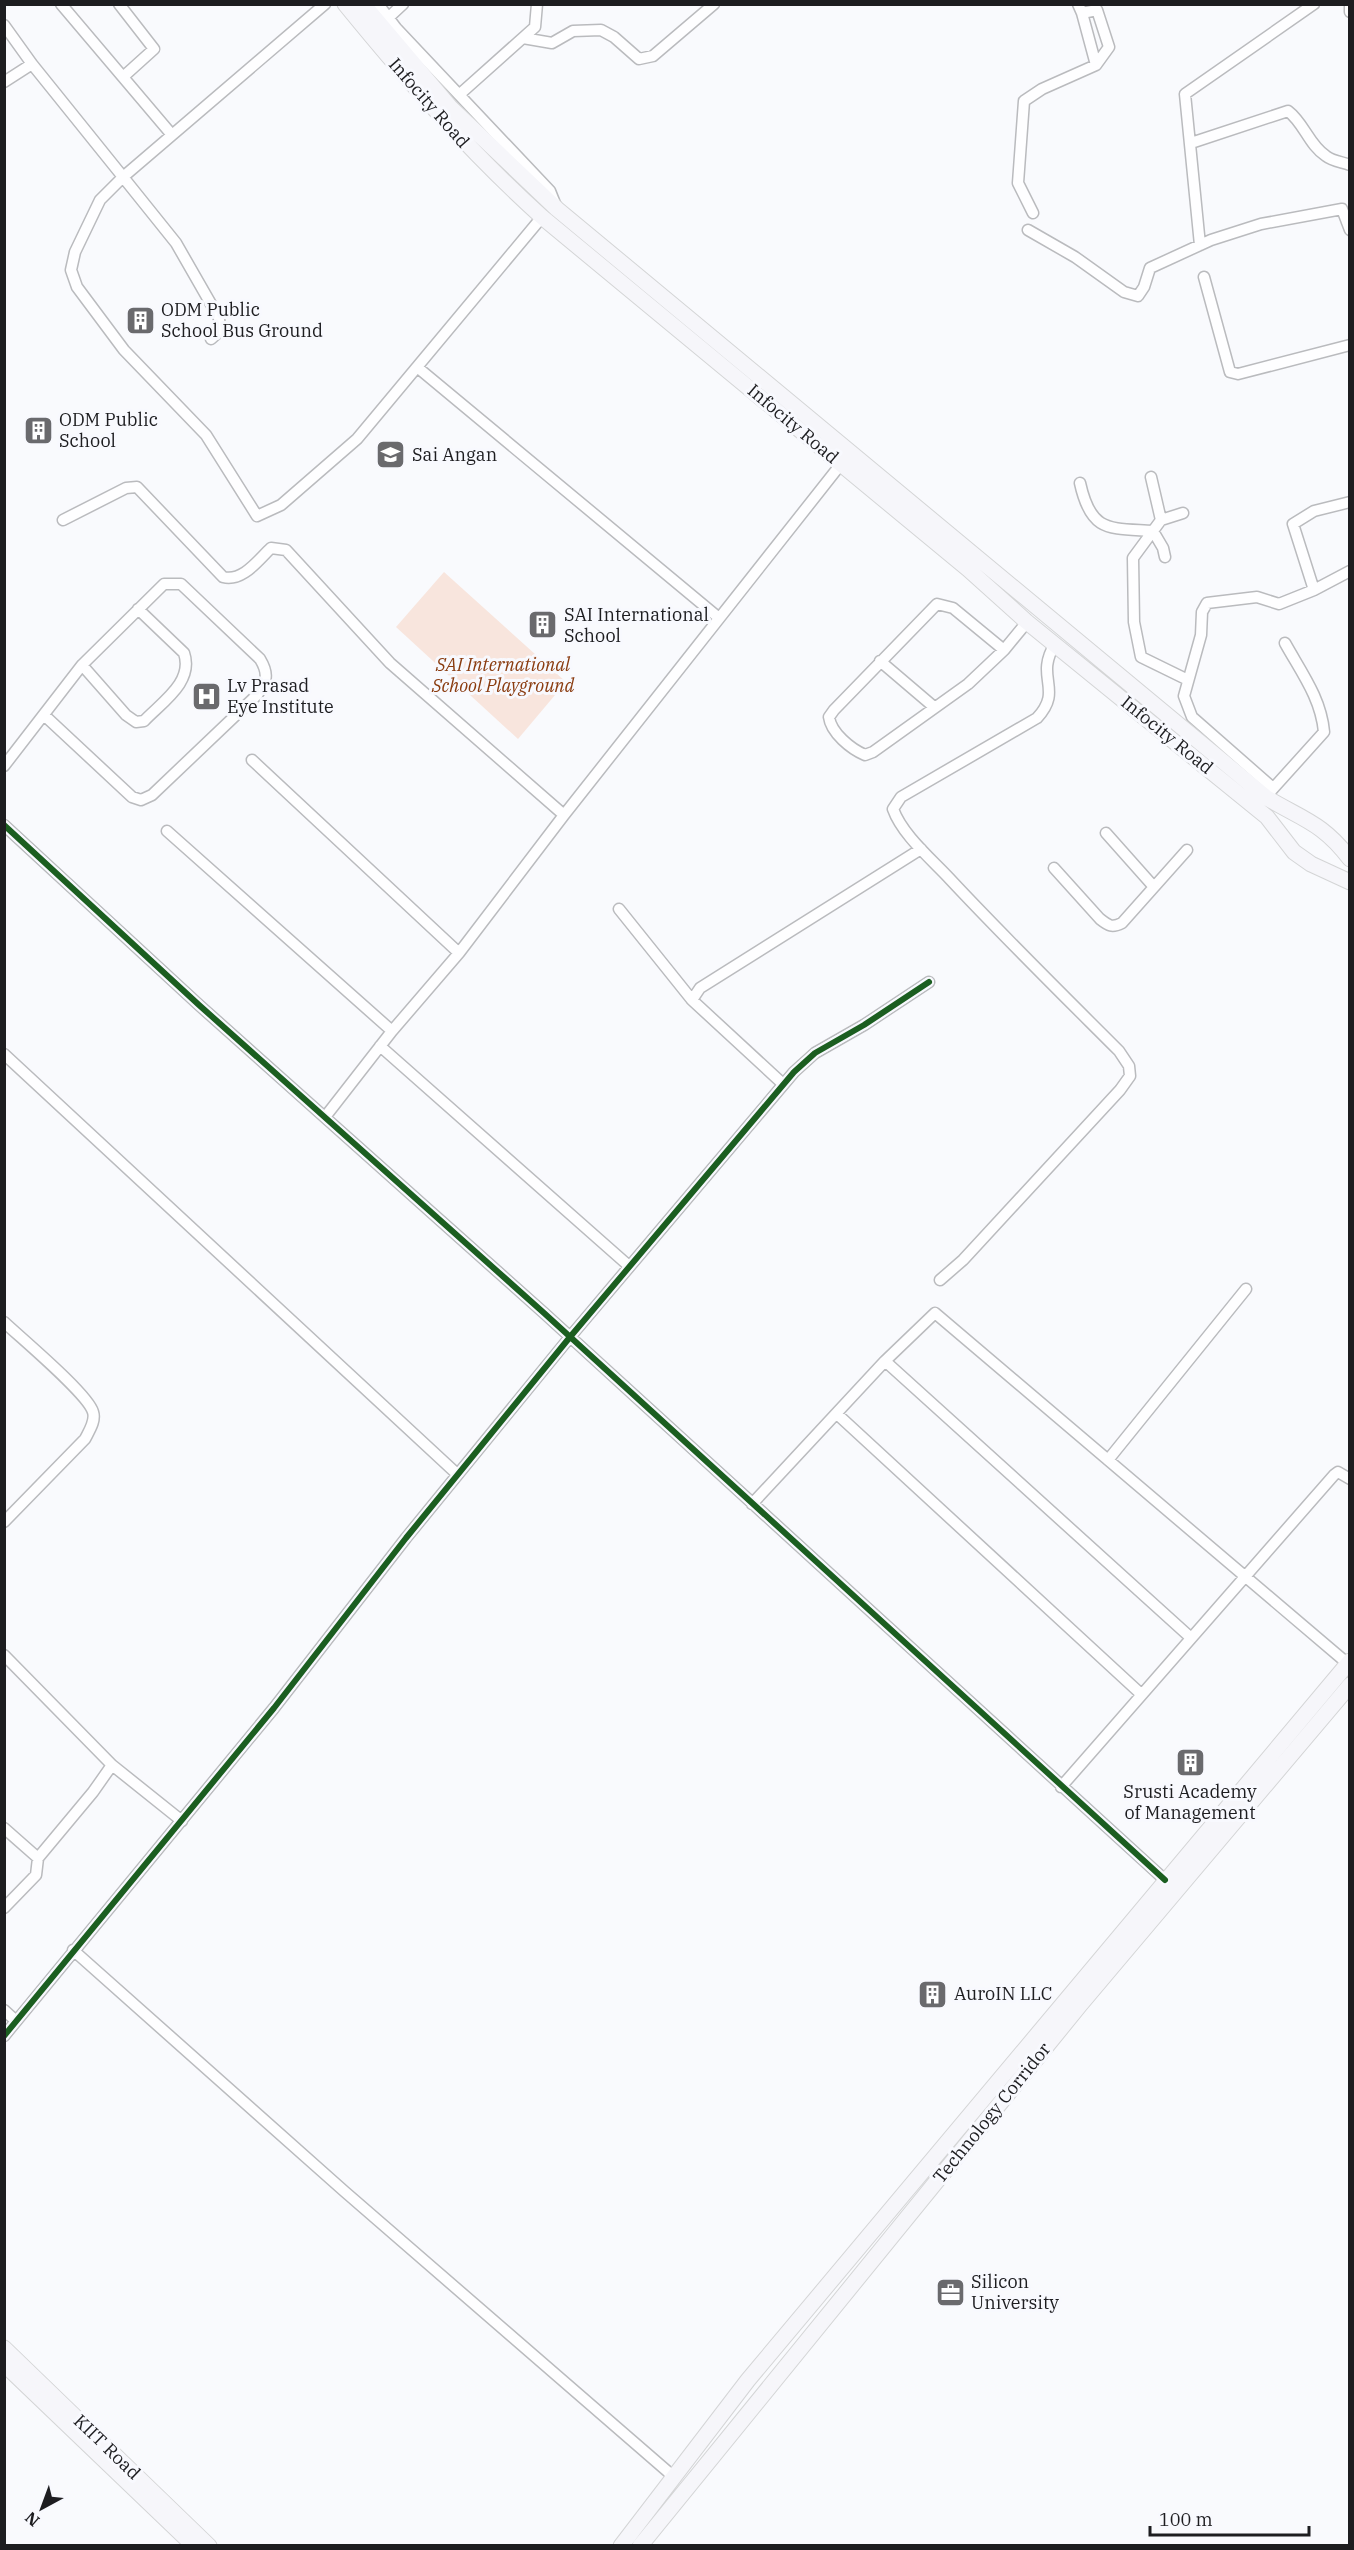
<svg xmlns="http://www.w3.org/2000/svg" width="1354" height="2550" viewBox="0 0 1354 2550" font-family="'IBM Plex Serif',serif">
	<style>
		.green { fill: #f8e5dd }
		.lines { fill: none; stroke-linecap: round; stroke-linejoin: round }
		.street-casing { stroke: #babbbe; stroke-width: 13 }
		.primary-casing { stroke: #d4d5d6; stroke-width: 17 }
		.street { stroke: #fefeff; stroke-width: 10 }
		.primary { stroke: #f6f6fa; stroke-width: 15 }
		.cycleway-casing { stroke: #f8f9fe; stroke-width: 10 }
		.cycleway { stroke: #1b5e20; stroke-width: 6 }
		.labels { text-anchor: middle; stroke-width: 6; stroke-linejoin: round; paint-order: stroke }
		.street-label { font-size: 18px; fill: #1d1d20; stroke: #f8f9fe }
		.poi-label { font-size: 18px; fill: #1d1d20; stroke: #f8f9fe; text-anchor: start }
		.park-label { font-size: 18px; font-style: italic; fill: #8a3c10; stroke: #f8f9fe }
	</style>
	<rect width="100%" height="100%" fill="#f9fafd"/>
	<path class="green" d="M444,572L566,682L518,739L396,627Z"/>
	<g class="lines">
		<defs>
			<path id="street" d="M61,4L172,135
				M119,4L154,49L123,77
				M378,4L396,28L550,191L556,206
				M1078,4L1082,13L1096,65
				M1350,6V12
				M388,18L403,4
				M4,25L32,64L4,82
				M523,38L552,43L573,31L601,30L614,37L639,59L653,56L714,4
				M32,64L123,177L325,4
				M460,94L535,27L537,4
				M1191,143L1288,111C1304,123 1309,145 1326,156C1332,161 1342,162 1350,165
				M1033,213L1018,183L1024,101L1042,89L1096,65L1109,47L1097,10L1082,13
				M1028,230L1075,257L1124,292L1138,296L1144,287L1150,268L1211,240L1261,224L1342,209L1350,230
				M1200,245L1185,94L1314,4
				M1204,277L1230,372L1238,374L1350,345
				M211,339L220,331L219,318L176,243L123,177L100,200L75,252L71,270L77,287L124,350L206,435L257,516L281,505L357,439L542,217
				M417,367L719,618
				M1151,477L1161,520
				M1080,483C1091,533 1109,528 1153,531L1163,548L1165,557
				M1183,513L1161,520L1133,558L1134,622L1141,657L1188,680
				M63,520L126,488L137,487L223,577C243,582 258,560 271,548L286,550L390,663L564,815
				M1314,590L1293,524L1314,511L1350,502
				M1004,650L953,608L937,604L834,710L829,717C831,733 851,749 865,755L873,752L968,684L1004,650L1027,622
				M880,661L934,707
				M82,665L126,715L136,722L144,721C162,702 194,682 184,653L138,609
				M252,760L459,953
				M4,766L82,665L164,584H181L260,659C269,674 267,681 257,695L152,795L141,800L132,797L44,715
				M1273,788L1192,717L1184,696L1201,635L1202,612L1207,603L1257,597L1279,604L1314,590L1350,571
				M1270,792L1324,732C1321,698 1301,672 1285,643
				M4,825L199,1005L544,1313L1165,1880
				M167,831L392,1031
				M1106,833L1154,887
				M1054,868L1100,919C1109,926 1112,928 1122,923L1187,850
				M619,909L692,1000
				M380,1046L629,1266
				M4,1054L457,1474
				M783,1084L692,1000L700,988L921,849
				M325,1117L392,1031L459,953L564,815L841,464
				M940,1280L963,1260L1120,1090L1130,1076L1129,1066L1119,1051C1061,993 1003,936 948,877C929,857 902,834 893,809L901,797L1037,718C1064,689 1034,678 1055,644
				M4,1322C22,1339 88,1394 93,1412C96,1421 89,1431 85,1439L4,1522
				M885,1361L1190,1637
				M837,1414L1141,1694
				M1108,1460L1246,1289
				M752,1504L885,1361L935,1313L1347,1663
				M4,1655L112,1765L93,1792L38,1858L36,1875L4,1908
				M112,1765L182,1821
				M1061,1787L1334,1475L1338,1472L1350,1479
				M4,1828L38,1858
				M73,1950L344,2191L674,2477
				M4,2010L16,2021
				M4,2036L274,1708L406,1538L570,1337L794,1072L815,1053L864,1025L929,982"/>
			<path id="primary" d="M345,4C407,80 469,151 542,217L968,569L1027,622L1267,817L1294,852L1311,864L1350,882
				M363,4L451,108L557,209L1267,798C1302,819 1323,823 1350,859
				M4,2348L209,2546
				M4,2364L194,2546
				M621,2546L748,2380L1350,1661
				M640,2546L1080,2005L1350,1685"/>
		</defs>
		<use href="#street" class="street-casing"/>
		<use href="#primary" class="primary-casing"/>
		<use href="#street" class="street"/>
		<use href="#primary" class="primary"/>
		<defs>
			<path id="cycleway" d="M4,825L199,1005L544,1313L1165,1880
				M4,2036L274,1708L406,1538L570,1337L794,1072L815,1053L864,1025L929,982"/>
		</defs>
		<use href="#cycleway" class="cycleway-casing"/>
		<use href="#cycleway" class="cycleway"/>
	</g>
	<defs>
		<symbol id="building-square" viewBox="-11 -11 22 22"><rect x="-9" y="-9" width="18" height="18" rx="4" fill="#6a6a6d" stroke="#f8f9fe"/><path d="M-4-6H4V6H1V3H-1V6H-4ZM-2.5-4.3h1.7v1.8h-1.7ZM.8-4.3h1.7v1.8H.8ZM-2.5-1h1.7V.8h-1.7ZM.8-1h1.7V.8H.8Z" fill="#fff"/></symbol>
		<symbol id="school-square" viewBox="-11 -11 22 22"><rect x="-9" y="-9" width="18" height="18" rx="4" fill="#6a6a6d" stroke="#f8f9fe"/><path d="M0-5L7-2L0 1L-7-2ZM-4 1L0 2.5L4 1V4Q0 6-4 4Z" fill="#fff"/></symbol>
		<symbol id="hospital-square" viewBox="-11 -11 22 22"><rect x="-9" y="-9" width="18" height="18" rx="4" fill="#6a6a6d" stroke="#f8f9fe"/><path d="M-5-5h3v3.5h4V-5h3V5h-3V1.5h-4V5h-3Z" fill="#fff"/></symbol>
		<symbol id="office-square" viewBox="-11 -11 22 22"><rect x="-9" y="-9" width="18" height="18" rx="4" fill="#6a6a6d" stroke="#f8f9fe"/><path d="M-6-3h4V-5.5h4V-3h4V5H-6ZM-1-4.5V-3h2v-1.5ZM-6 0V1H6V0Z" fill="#fff"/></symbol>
	</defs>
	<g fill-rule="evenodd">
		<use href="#building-square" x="124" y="304" width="33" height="33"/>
		<use href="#building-square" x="22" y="414" width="33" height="33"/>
		<use href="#school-square" x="374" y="438" width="33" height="33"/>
		<use href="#building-square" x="526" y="608" width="33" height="33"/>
		<use href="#hospital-square" x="190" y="680" width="33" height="33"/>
		<use href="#building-square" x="1174" y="1746" width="33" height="33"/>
		<use href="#building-square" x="916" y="1978" width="33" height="33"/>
		<use href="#office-square" x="934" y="2276" width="33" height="33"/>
	</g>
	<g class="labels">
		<g class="street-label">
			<text transform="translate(429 103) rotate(49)" y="6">Infocity Road</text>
			<text transform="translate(793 424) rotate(40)" y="6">Infocity Road</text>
			<text transform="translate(1167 735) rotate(39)" y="6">Infocity Road</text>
			<text transform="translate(992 2113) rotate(-51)" y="6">Technology Corridor</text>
			<text transform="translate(107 2447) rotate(44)" y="6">KIIT Road</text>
		</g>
		<g class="poi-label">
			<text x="161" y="316">ODM Public<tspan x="161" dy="21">School Bus Ground</tspan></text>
			<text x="59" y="426">ODM Public<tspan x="59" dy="21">School</tspan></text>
			<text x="412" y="461">Sai Angan</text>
			<text x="564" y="621">SAI International<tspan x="564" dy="21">School</tspan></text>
			<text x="227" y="692">Lv Prasad<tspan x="227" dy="21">Eye Institute</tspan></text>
			<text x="1190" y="1798" text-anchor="middle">Srusti Academy<tspan x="1190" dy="21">of Management</tspan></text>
			<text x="954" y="2000">AuroIN LLC</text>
			<text x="971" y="2288">Silicon<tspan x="971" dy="21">University</tspan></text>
		</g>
		<g class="park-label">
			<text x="503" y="671">SAI International<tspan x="503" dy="21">School Playground</tspan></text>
		</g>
	</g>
	<rect width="1354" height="2550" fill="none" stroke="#1d1d20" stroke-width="12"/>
	<g transform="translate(42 2508) rotate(221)" stroke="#f8f9fe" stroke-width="4.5" paint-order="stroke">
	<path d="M0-4.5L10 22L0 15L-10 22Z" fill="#1d1d20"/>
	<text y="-9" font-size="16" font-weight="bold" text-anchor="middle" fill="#1d1d20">N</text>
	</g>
	<path d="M1150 2526v9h159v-9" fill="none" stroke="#1d1d20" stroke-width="3"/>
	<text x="1159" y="2526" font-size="18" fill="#1d1d20" stroke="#f8f9fe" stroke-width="4.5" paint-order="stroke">100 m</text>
</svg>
